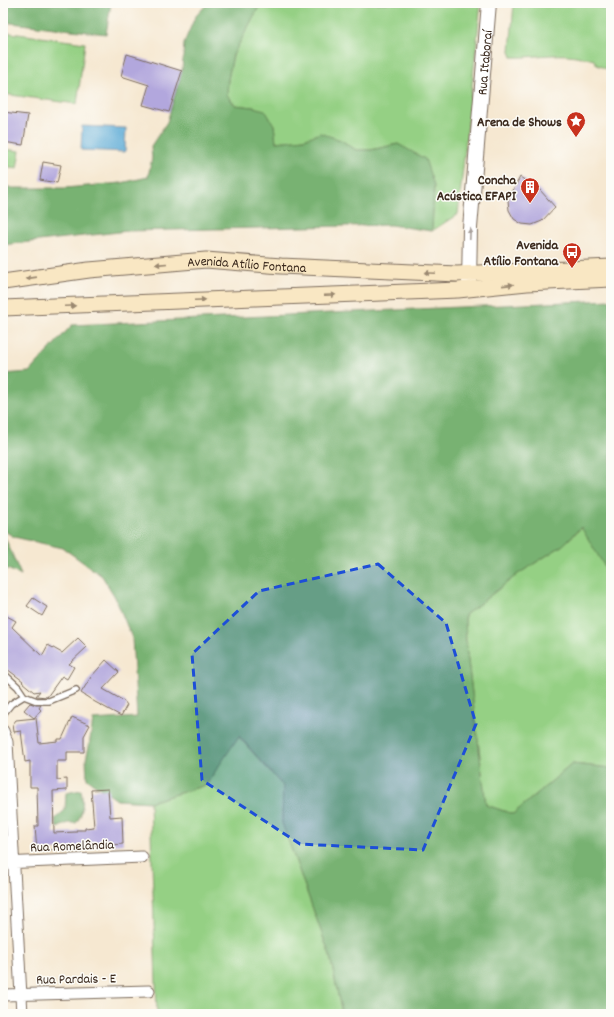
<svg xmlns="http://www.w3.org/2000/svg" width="614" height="1017" viewBox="0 0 614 1017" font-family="Dekko,sans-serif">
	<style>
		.green { fill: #95d084; stroke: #687d51 }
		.forest { fill: #78b272; stroke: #5a6e48 }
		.water { fill: #5caad6; stroke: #4c6a7a }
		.building { fill: #b2a7dd }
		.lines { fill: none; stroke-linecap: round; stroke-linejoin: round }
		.service-casing { stroke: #7c6c5d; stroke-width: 8 }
		.minor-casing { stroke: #7c6c5d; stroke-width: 13 }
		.tertiary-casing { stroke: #7c6c5d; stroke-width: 16 }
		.secondary-casing { stroke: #7c6c5d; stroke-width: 17 }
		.service { stroke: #fff; stroke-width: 5.5 }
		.minor { stroke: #fff; stroke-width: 11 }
		.tertiary { stroke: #fff; stroke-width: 14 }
		.secondary { stroke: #f9e7c3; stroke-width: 15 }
		.oneway { fill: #a79f9a }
		.oneway2 { fill: #9a8870 }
		.marked { fill: #1d4ed8; fill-opacity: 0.2; stroke: #1d4ed8; stroke-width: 3; stroke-dasharray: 8 5; stroke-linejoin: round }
		.labels { text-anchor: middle; stroke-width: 3; stroke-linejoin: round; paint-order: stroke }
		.street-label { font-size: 14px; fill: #3b2a1e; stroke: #fdfcf7 }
		.poi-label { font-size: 14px; font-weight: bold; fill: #3b2a1e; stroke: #fdfcf7; text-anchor: end }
	</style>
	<rect width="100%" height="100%" fill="#fdfcf7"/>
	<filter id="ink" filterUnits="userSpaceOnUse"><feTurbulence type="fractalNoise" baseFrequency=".025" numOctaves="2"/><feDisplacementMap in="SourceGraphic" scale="8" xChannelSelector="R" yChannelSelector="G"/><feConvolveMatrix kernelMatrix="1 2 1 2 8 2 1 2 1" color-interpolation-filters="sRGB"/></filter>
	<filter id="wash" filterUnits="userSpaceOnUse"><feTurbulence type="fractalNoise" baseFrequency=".012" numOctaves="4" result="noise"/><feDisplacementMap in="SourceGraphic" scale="16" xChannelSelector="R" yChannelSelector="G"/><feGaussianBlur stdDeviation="0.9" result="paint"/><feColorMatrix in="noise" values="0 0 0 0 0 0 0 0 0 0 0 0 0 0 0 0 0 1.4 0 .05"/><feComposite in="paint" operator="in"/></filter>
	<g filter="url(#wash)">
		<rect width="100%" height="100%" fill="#f6e8d1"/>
		<path class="green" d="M261,3H481L458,214L432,231L434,186L398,144L371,150H356L341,140L320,134L304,139L276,142L274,125L253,107L235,105L227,95L228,79L233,55Z
			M514,3H589L609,11L611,12V71L597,65L594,60C578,56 569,54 553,55C539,55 526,58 512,57L510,51Z
			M3,32L85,43L77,104L3,94Z
			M3,149L20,151L17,168L3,166Z
			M582,527L611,577V768L572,764L513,814L486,805L466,645L465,615L518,574L563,545Z
			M238,736L283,786L282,823L330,956L342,1014H157L150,802L206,785Z"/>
		<path class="forest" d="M3,3H111L106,34L3,22Z
			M208,3H261L233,55L228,79L227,95L235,105L253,107L265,110L274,125L276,142L304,139L320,133L341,140L356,150H371L398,144L425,159L434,186L432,231L390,225L128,231L3,245V185L12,188H65L121,183L148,177L152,158L151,146L167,122L182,71L184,43L195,17Z
			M611,300V577L581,527L563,545L518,574L465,615L466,645L486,805L513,814L572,764L611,768V1014H342L330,956L282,823L283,786L239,736L206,785L150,802L117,800L87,779L86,759L89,746L93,720L137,717L132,638L115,597L102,576L63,548L14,537L3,530V374L29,372L72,325Z
			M3,533L21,575L3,567Z
			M81,790C83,802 84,813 76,823H68L57,828L55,819L65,810L66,793Z"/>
		<path class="water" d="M82,126L126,128L125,152L81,150Z"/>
		<g id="blocks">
			<path class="building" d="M127,54L182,71L169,112L143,105L149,85L121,76Z
				M3,112L28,115L23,145L3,142Z
				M43,162L61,165L57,183L40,180Z
				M520,177L540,190L555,207L542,221L532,225L522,224L514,219L509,210L508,200Z
				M33,598L47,607L42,616L27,606Z
				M3,614L16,621L12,627L42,656L48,645L62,653L78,638L87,647L69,664L74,667L67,679L62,676L47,697L36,696L40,691L34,692L22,682L23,681L3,666Z
				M106,660L119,672L103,689L124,701L127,705L121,716L95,702L81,693L91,677Z
				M30,703L36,705H41L39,708L41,710L34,718L24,710Z
				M72,717L90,725L84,736V752H67V761H57V780L67,779V790L53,791L54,833L76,832V830H85V828L94,827L91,790L108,789L110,817L122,816L123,844L110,845V843L85,846V847L37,851L35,826H38L37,787H30V761L25,762L21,731L14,732L13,724L16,720L36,718L39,743L58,741V739H62Z"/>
		</g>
	</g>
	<g filter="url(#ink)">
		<use href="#blocks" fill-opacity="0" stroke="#7c6c5d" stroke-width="1"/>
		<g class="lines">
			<defs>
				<path id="service" d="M3,673L18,687L24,696L37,701H49L76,690
					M3,714L11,704L24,696"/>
				<path id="minor" d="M3,731L7,742L22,1014
					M3,863L142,857
					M3,995L149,991"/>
				<g id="tertiary">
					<path id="s1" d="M469,284L470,228L489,3"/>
				</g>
				<g id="secondary">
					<path id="s2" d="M3,282L89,270L206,260L281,266L457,274L611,267"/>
					<path d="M3,308L458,290L527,283L611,279"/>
				</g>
			</defs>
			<use href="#service" class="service-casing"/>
			<use href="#minor" class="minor-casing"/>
			<use href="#tertiary" class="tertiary-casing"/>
			<use href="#secondary" class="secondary-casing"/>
			<use href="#service" class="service"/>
			<use href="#minor" class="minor"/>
			<use href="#tertiary" class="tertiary"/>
			<use href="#secondary" class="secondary"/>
		</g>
		<defs><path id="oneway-solid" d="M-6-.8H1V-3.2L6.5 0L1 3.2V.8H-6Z"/></defs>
		<use class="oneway" href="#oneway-solid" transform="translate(470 234) rotate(-88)"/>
		<g class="oneway2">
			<use href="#oneway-solid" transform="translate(161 264) rotate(175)"/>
			<use href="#oneway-solid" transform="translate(430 273) rotate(-177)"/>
			<use href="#oneway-solid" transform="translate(31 278) rotate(172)"/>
			<use href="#oneway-solid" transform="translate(508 285) rotate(-6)"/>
			<use href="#oneway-solid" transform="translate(330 295) rotate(-2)"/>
			<use href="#oneway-solid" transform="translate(200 300) rotate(-2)"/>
			<use href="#oneway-solid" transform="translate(70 306) rotate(-2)"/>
		</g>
	</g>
	<path class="marked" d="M378,564L446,623L476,724L423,850L300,844L202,780L192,654L259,591Z"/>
	<defs>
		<symbol id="sight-pin" viewBox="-11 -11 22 30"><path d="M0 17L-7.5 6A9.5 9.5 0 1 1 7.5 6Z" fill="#c8321e" stroke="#fdfcf7"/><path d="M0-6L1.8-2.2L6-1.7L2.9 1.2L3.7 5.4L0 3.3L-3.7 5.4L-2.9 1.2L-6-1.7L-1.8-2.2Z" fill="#fff"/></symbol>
		<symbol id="building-pin" viewBox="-11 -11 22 30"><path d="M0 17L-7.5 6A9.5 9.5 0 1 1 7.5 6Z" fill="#c8321e" stroke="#fdfcf7"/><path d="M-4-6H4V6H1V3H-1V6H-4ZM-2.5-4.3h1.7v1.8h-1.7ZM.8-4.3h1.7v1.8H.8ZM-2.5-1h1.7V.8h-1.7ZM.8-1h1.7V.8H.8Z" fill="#fff"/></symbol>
		<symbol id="bus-pin" viewBox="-11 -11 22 30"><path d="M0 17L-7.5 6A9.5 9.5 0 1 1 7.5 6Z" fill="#c8321e" stroke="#fdfcf7"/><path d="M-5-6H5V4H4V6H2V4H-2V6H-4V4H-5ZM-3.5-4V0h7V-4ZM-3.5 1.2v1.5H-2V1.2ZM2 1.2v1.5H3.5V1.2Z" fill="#fff"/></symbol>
	</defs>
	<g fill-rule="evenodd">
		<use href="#sight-pin" x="565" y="110" width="22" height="30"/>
		<use href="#building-pin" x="519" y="176" width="22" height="30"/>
		<use href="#bus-pin" x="561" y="241" width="22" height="30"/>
	</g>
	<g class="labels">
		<g class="street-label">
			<text dy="5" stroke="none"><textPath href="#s1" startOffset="222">Rua Itaboraí</textPath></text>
			<text dy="5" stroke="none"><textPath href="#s2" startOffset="245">Avenida Atílio Fontana</textPath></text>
			<text transform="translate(72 845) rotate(-2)" y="5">Rua Romelândia</text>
			<text transform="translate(76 978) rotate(-1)" y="5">Rua Pardais - E</text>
		</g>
		<g class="poi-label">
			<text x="562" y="126">Arena de Shows</text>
			<text x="516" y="184">Concha<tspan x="516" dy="16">Acústica EFAPI</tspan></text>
			<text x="558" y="249">Avenida<tspan x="558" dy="16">Atílio Fontana</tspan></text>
		</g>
	</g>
	<rect width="614" height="1017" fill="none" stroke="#fdfcf7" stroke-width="16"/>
</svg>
